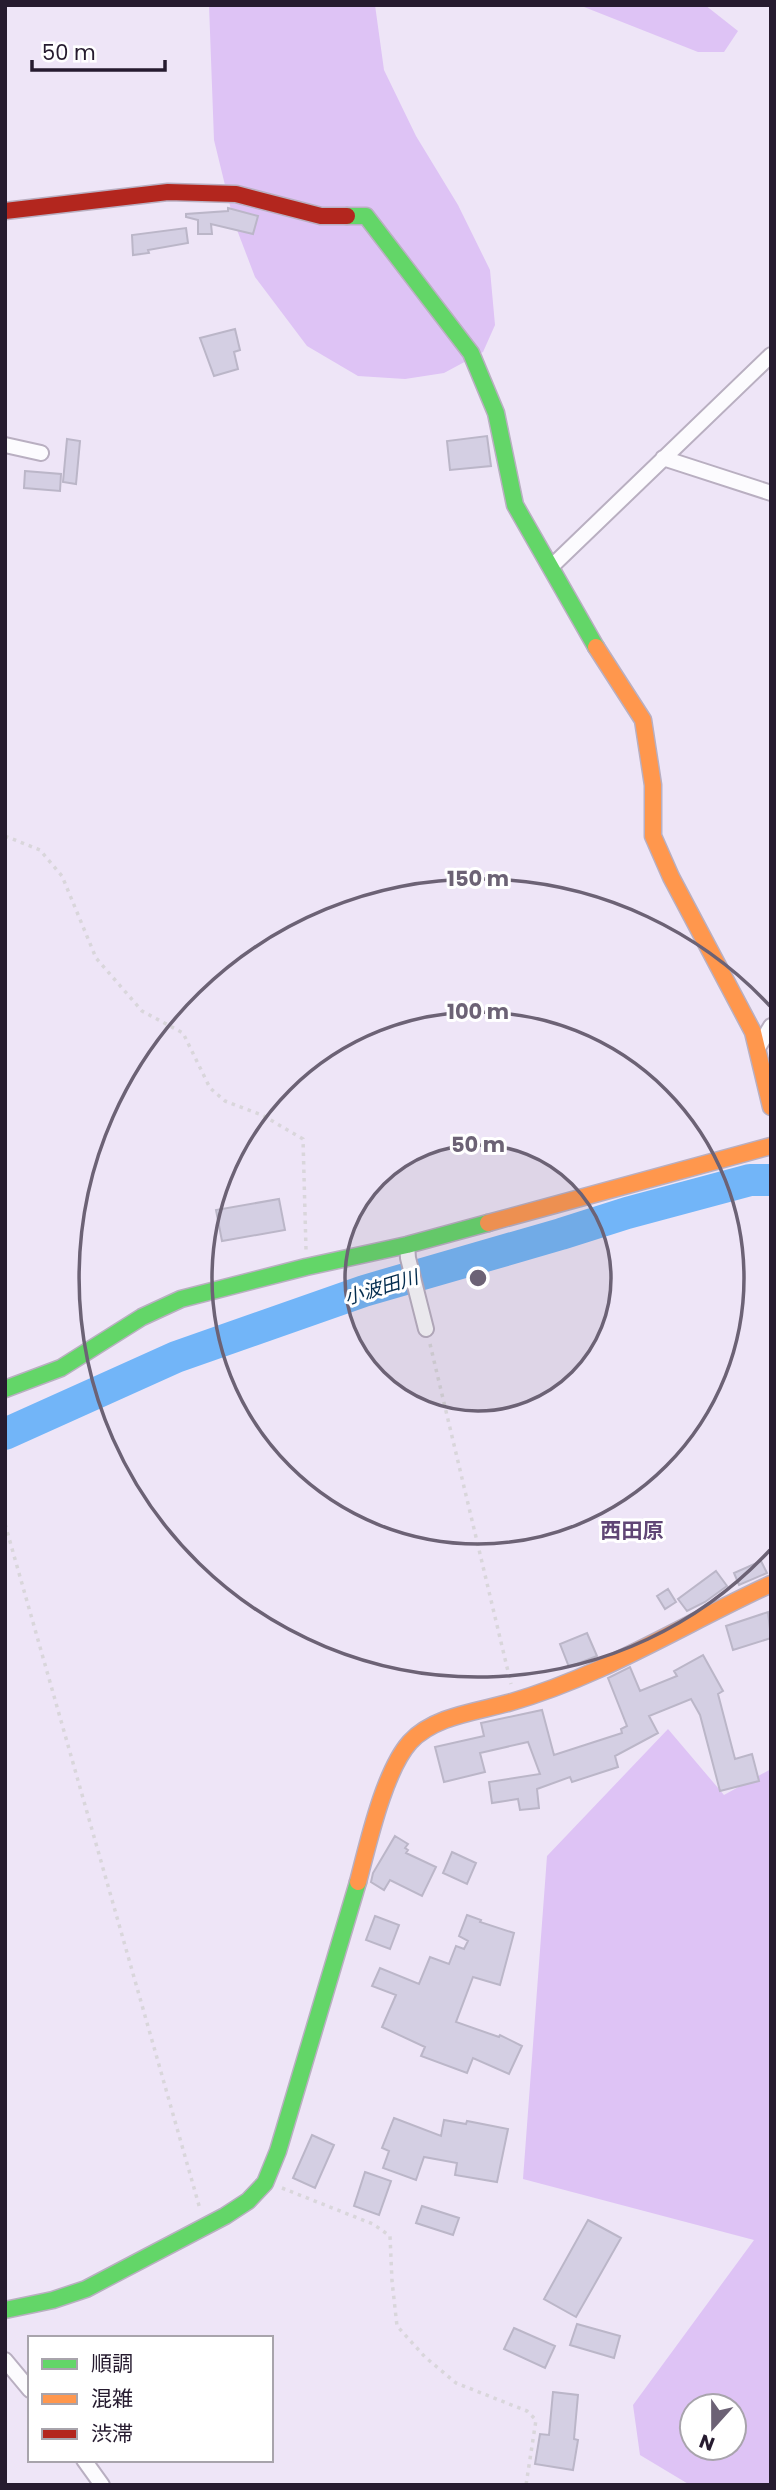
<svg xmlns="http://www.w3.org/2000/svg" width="776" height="2490" viewBox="0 0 776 2490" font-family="Poppins,'Noto Sans JP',sans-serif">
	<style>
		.green { fill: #dec3f5; fill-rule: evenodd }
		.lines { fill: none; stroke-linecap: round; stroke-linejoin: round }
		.river { stroke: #72b5f8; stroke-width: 32 }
		.building { fill: #d4cfe3; stroke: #bbb6c8; stroke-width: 2 }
		.street-casing { stroke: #b9afc1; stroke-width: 18 }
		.fast-casing { stroke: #b9afc1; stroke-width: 19 }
		.slow-casing { stroke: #b9afc1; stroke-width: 19 }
		.jam-casing { stroke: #b9afc1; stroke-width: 19 }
		.path { stroke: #d9d6db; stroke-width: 3.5; stroke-dasharray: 3.5 5; stroke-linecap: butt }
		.street { stroke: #fcfbfe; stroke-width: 14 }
		.fast { stroke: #63d668; stroke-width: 16 }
		.slow { stroke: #ff974d; stroke-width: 16 }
		.jam { stroke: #b3261e; stroke-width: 16 }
		.ring { fill: none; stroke: #6c6275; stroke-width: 3.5 }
		.labels { text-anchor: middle; stroke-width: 6; stroke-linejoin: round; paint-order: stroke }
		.water-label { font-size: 19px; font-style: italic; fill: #042d4f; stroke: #fff }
		.quarter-label { font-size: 21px; font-weight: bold; fill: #604675; stroke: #fff }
		.centre { fill: #6c6275; stroke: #fff; stroke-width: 3.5 }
		.ring-label { font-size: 21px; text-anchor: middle; font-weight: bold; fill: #6c6275; stroke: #fff; stroke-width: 6; stroke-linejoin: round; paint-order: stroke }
	</style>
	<rect width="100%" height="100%" fill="#eee5f7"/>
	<path class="green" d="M209,5H375L384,70L416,136L458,205L490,270L495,325L483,352L444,373L405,379L358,376L307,346L255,277L234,222L214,140Z
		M579,5H705L738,31L724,52H698Z
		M668,1729L724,1795L771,1769V2485H690L640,2455L633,2405L754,2240L523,2179L547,1856ZM692,2406H734V2448H692Z"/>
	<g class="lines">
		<path class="river" d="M5,1434L176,1357L364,1291L561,1234L627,1213L750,1180H771"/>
	</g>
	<path class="building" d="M228,208L258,216L253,234L211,224L212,234H198V220L186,217V214L228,211Z
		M186,228L188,243L148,250L149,253L133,255L132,235Z
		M235,329L240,350L234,352L238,369L214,376L200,338Z
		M487,436L491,466L450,470L447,441Z
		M67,439L80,441L76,484L63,482Z
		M25,471L61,474L60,491L24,488Z
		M279,1199L285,1230L222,1241L216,1210Z
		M761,1561L767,1573L739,1585L734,1573Z
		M716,1571L727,1586L705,1602L687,1611L678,1599Z
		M668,1589L676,1602L665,1609L657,1596Z
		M768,1612L771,1638L733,1650L726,1626Z
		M587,1633L597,1656L569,1667L560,1644Z
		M703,1655L723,1691L718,1694L735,1759L752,1754L759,1781L720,1791L700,1715L691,1699L649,1716L658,1733L615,1756L618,1767L572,1782L570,1777L537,1789L539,1808L520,1810L518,1799L492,1803L489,1782L540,1774L528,1742L480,1753L485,1772L444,1782L435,1747L484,1736L481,1723L542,1710L554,1755L622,1733L621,1729L627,1726L608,1678L630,1667L640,1691L677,1676L674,1671Z
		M395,1836L408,1844L405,1848L408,1850L406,1853L436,1867L422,1896L390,1880L384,1890L371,1882L373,1873Z
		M452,1852L476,1863L467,1884L443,1873Z
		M467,1915L481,1920L480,1922L514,1933L500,1985L473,1977L456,2022L499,2037L500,2035L522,2046L509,2074L473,2058L467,2073L421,2056L425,2047L382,2027L396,1995L372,1986L380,1968L419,1984L430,1957L449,1964L456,1946L464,1949L468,1941L459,1936Z
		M375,1916L399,1925L390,1949L366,1940Z
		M394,2118L441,2136L444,2120L466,2124L467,2121L508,2129L497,2182L455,2175L457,2163L424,2157L416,2180L383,2168L389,2151L382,2148Z
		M312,2135L334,2145L315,2188L293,2178Z
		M365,2172L391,2181L379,2215L354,2206Z
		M422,2206L459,2218L453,2235L416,2223Z
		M588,2220L621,2238L576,2317L544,2299Z
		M577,2324L620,2336L614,2358L570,2345Z
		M514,2328L555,2346L545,2368L504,2349Z
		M553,2392L578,2395L574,2439L578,2440L573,2470L535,2464L540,2434L549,2435Z"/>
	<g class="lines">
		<defs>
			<path id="street" d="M5,445L41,453
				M663,458L771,493
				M552,566L771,355
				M758,1048L771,1026
				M407,1245L408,1258L426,1329
				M5,2360L30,2390
				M84,2460L102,2485"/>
			<path id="fast" d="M347,216H366L471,353L496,413L515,505L596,647
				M5,1389L61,1368L142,1317L181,1299L306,1267L407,1245L488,1223
				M5,2310L53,2300L86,2289L225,2216L248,2201L265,2183L278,2151L358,1882"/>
			<path id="slow" d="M596,647L643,720L653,785V836L671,877L753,1032L771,1107
				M488,1223L771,1146
				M358,1882C368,1844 384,1771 410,1742C434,1716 476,1712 508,1703C601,1677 684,1624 771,1584"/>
			<path id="jam" d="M5,211L168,192L236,194L321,216H347"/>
		</defs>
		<use href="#street" class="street-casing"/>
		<use href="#fast" class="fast-casing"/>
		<use href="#slow" class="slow-casing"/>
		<use href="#jam" class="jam-casing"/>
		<path class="path" d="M5,836L40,850L62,876L96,958L142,1011L183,1033L210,1088L225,1101L262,1115L303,1139L306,1250
			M430,1344L511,1684
			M5,1524L200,2209
			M282,2188L373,2224L390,2236L392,2281L397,2326L425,2357L456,2383L527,2411L536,2420L526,2485"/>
		<use href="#street" class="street"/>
		<use href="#fast" class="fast"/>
		<use href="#slow" class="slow"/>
		<use href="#jam" class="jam"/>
	</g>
	<circle cx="478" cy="1278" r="133" fill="#6c6275" fill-opacity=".12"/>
	<g class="ring">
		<circle cx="478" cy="1278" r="133"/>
		<circle cx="478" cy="1278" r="266"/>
		<path d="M770 1550A399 399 0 1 1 770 1006"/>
	</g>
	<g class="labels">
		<g class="water-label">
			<text transform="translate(381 1287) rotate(-17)" y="7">小波田川</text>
		</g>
		<g class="quarter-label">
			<text x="632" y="1538">西田原</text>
		</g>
	</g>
	<circle cx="478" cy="1278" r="10" class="centre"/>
	<g class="ring-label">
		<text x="478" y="886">150 m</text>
		<text x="478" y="1019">100 m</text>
		<text x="478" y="1152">50 m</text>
	</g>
	<rect width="776" height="2490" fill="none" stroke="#261b2f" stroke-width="14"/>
	<rect x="28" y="2336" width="245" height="126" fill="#ffffff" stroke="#a8a4ac" stroke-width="2"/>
	<rect x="42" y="2359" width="35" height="10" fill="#63d668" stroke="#a8a4ac" stroke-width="2"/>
	<text x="91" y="2371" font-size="21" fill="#261b2f">順調</text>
	<rect x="42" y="2394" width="35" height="10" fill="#ff974d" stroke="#a8a4ac" stroke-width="2"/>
	<text x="91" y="2406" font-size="21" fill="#261b2f">混雑</text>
	<rect x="42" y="2429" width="35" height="10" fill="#b3261e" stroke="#a8a4ac" stroke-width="2"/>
	<text x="91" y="2441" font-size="21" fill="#261b2f">渋滞</text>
	<g transform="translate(713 2427) rotate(201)"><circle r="33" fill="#ffffff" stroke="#a8a4ac" stroke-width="2"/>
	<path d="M0-5L12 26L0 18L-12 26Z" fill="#6c6275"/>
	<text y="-10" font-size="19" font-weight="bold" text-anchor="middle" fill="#261b2f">N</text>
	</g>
	<path d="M32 60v10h133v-10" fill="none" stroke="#261b2f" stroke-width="3.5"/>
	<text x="42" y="60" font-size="21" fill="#261b2f" stroke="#ffffff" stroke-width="5" paint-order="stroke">50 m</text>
</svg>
